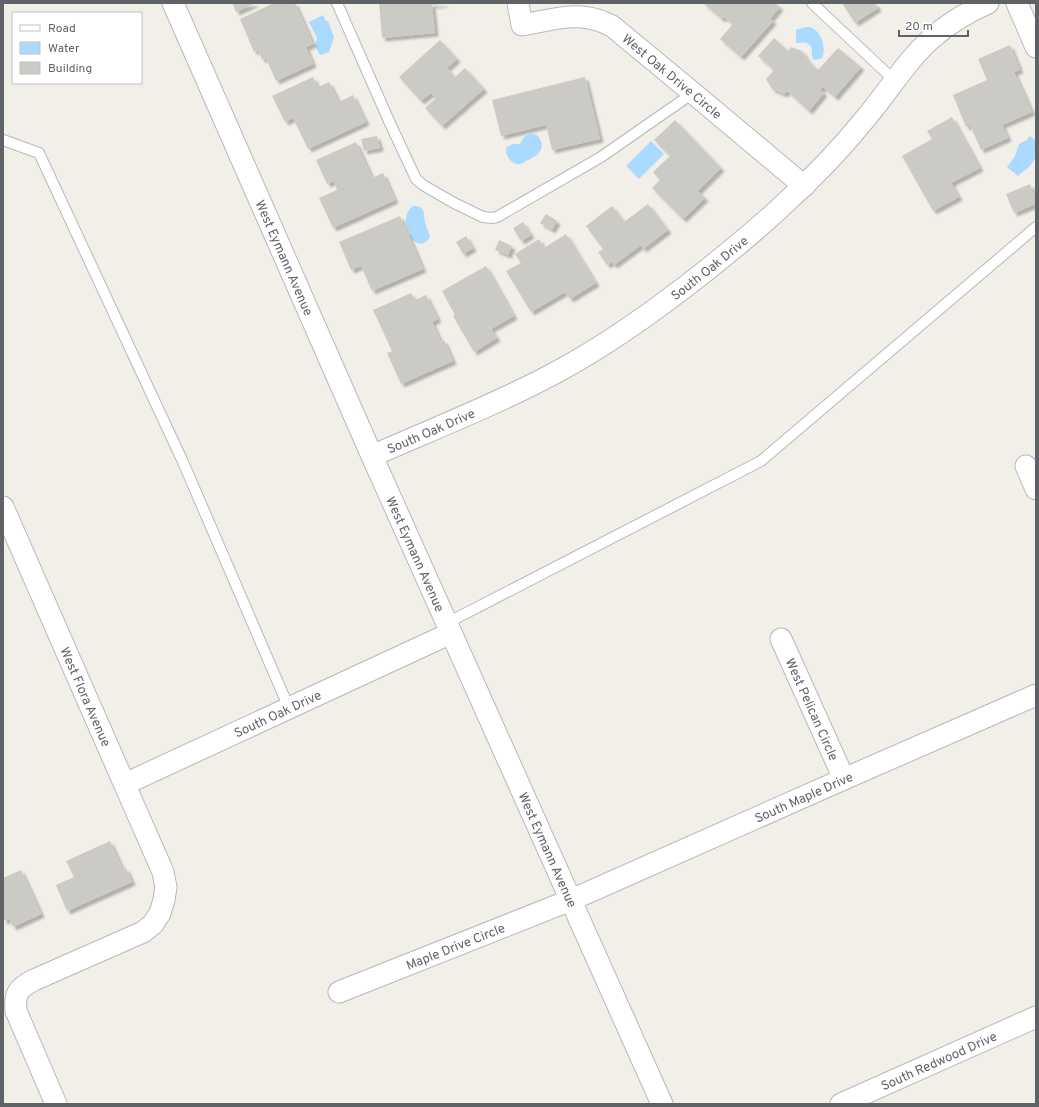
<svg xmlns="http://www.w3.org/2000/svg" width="1039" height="1107" viewBox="0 0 1039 1107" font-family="Overpass,sans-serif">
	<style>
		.water { fill: #aadaff }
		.building { fill: #cccac5; filter: url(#shadow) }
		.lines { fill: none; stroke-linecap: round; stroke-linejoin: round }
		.lane-casing { stroke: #b5b8bc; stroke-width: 12 }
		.street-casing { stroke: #b5b8bc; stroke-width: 23 }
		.lane { stroke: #fff; stroke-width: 10 }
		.street { stroke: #fff; stroke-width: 21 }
		.labels { text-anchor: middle; stroke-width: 3.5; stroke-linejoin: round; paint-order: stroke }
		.street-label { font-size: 13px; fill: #5f6368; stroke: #fff }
	</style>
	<defs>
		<filter id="shadow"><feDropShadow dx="3.5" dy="3.5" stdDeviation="1" flood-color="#0004"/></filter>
	</defs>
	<rect width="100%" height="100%" fill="#f1efe8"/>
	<path class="water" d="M323,15L326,21H328L334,37L329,52L320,55L315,46L317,38L309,22Z
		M805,27C808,27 812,27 814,29C823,35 826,50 822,58L816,60L813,59C811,53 812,59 812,52C812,41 804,42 796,43V30Z
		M533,134L537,135C548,148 538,156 526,161C524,162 522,164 520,164C513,166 503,155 507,147L513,144H520C524,137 524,135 533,134Z
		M1030,136L1036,141V157L1030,166L1018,176L1007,167L1015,156L1019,144L1027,140Z
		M651,141L664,154L639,179L626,166Z
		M413,206C426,206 423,213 425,222C427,233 436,236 422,244C418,243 413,242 411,238C409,233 412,236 410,232C409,230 408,228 407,226C404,219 407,210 413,206Z"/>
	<path class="building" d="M232,3H256L236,12Z
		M274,3H295L313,44L306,47L313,64L276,81L266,58L262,60L258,50L254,52L240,19Z
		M379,3H444V4L432,5L435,33L382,38Z
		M703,3H775L780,7L770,19L773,21L741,57L720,39L733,24L724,17L722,19Z
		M842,3H875L878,8L855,23Z
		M774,38L788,51L791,47L802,51L809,62L818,70L838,48L861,67L835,97L823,87L820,90L824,93L809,111L787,91L784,94L772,89L766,79L774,70L758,56Z
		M440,40L457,59L447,68L455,77L465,68L484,89L442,126L425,108L436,98L431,93L421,101L399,77Z
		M1010,45L1020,70L1014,72L1032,112L1002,125L1008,138L981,150L970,125L966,127L953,95L987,80L978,59Z
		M313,77L318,87L329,82L339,102L353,95L366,122L308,149L293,118L285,122L272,96Z
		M585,77L600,139L552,150L546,125L501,136L492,100Z
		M952,117L980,168L951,183L959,197L933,211L902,156L932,139L927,131Z
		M675,120L721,168L698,191L705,198L683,219L652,188L660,180L653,172L670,156L654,140Z
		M377,136L380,148L364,151L361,139Z
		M356,142L372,178L383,173L395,200L333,228L319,198L337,190L334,181L327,184L316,160Z
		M1030,184L1036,200V204L1014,213L1006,194Z
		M648,204L668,230L643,249L641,245L614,265L611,262L607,265L598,252L603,249L586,226L612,206L624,222Z
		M546,214L557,221L552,230L540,223Z
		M400,216L423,269L372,291L361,266L351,270L339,242Z
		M523,222L531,235L521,241L513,228Z
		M566,234L596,283L570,299L565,292L531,312L506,271L521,263L515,254L539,239L544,248Z
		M466,236L473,248L463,254L456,242Z
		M499,240L512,246L508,255L495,250Z
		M486,266L514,316L491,329L497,338L474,352L453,316L455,315L442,291Z
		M411,293L415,300L426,295L438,319L432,322L441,342L444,340L453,361L401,384L387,353L392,351L373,310Z
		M110,841L123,870L126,868L132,882L67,911L56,885L74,877L66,861Z
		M21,870L41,914L13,927L9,919L3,921V878Z"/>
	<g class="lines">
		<defs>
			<path id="lane" d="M337,3L389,121L416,179L423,185L454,203L483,217L492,218L497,217L601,157L693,93
				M812,3L894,80
				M3,140L39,153L183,462L289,708
				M447,623L761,461L1036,227"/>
			<g id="street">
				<path id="s1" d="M173,3L372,456L662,1104"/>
				<path id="s2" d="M518,3L522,25C546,21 573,12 597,20C602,21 607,24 612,26L693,93L804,186"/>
				<path d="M1017,3L1036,47"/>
				<path id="s3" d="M372,456C433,429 495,405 553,374C608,345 659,308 708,269C733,249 759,228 782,206C812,179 840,150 865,119C888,92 906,61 932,38C949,23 968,12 988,3"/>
				<path d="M1026,466L1036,489"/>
				<path id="s4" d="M3,507L163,872L166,887L164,900L160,913L153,924L143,932L34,980C18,988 14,994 16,1011L56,1104"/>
				<path id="s5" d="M781,639L844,779"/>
				<path id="s6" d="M125,784L451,633"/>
				<path id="s7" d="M339,992L571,900L844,779L1036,695"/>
				<path id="s8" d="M841,1104L1036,1017"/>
			</g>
		</defs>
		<use href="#lane" class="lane-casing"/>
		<use href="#street" class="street-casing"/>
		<use href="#lane" class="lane"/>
		<use href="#street" class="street"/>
	</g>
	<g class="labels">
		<g class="street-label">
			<text dy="5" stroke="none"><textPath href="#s2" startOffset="193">West Oak Drive Circle</textPath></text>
			<text dy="5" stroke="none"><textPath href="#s1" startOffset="278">West Eymann Avenue</textPath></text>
			<text dy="5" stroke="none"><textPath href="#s3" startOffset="388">South Oak Drive</textPath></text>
			<text dy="5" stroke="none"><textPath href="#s3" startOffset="64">South Oak Drive</textPath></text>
			<text dy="5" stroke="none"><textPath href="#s1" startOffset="602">West Eymann Avenue</textPath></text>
			<text dy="5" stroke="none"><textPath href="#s4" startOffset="207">West Flora Avenue</textPath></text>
			<text dy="5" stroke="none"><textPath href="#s5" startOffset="77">West Pelican Circle</textPath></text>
			<text dy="5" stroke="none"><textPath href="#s6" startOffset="168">South Oak Drive</textPath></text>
			<text dy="5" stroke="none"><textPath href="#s7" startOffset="504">South Maple Drive</textPath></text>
			<text dy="5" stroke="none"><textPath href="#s1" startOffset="926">West Eymann Avenue</textPath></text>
			<text dy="5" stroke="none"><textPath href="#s7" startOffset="125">Maple Drive Circle</textPath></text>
			<text dy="5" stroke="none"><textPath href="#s8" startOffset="107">South Redwood Drive</textPath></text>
		</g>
	</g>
	<rect width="1039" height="1107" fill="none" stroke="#5f6368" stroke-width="8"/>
	<rect x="12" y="12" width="130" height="72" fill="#ffffff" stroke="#bfc1c3"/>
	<rect x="20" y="25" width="20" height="6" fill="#ffffff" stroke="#bfc1c3"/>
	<text x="48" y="32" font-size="12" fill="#5f6368">Road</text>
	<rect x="20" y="42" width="20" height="12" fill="#aadaff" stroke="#bfc1c3"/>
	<text x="48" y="52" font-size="12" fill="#5f6368">Water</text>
	<rect x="20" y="62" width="20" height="12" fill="#cccac5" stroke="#bfc1c3"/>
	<text x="48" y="72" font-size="12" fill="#5f6368">Building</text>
	<path d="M899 30v6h69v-6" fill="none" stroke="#5f6368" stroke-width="2"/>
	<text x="905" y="30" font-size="12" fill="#5f6368" stroke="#ffffff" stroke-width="3" paint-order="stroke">20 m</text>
</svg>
